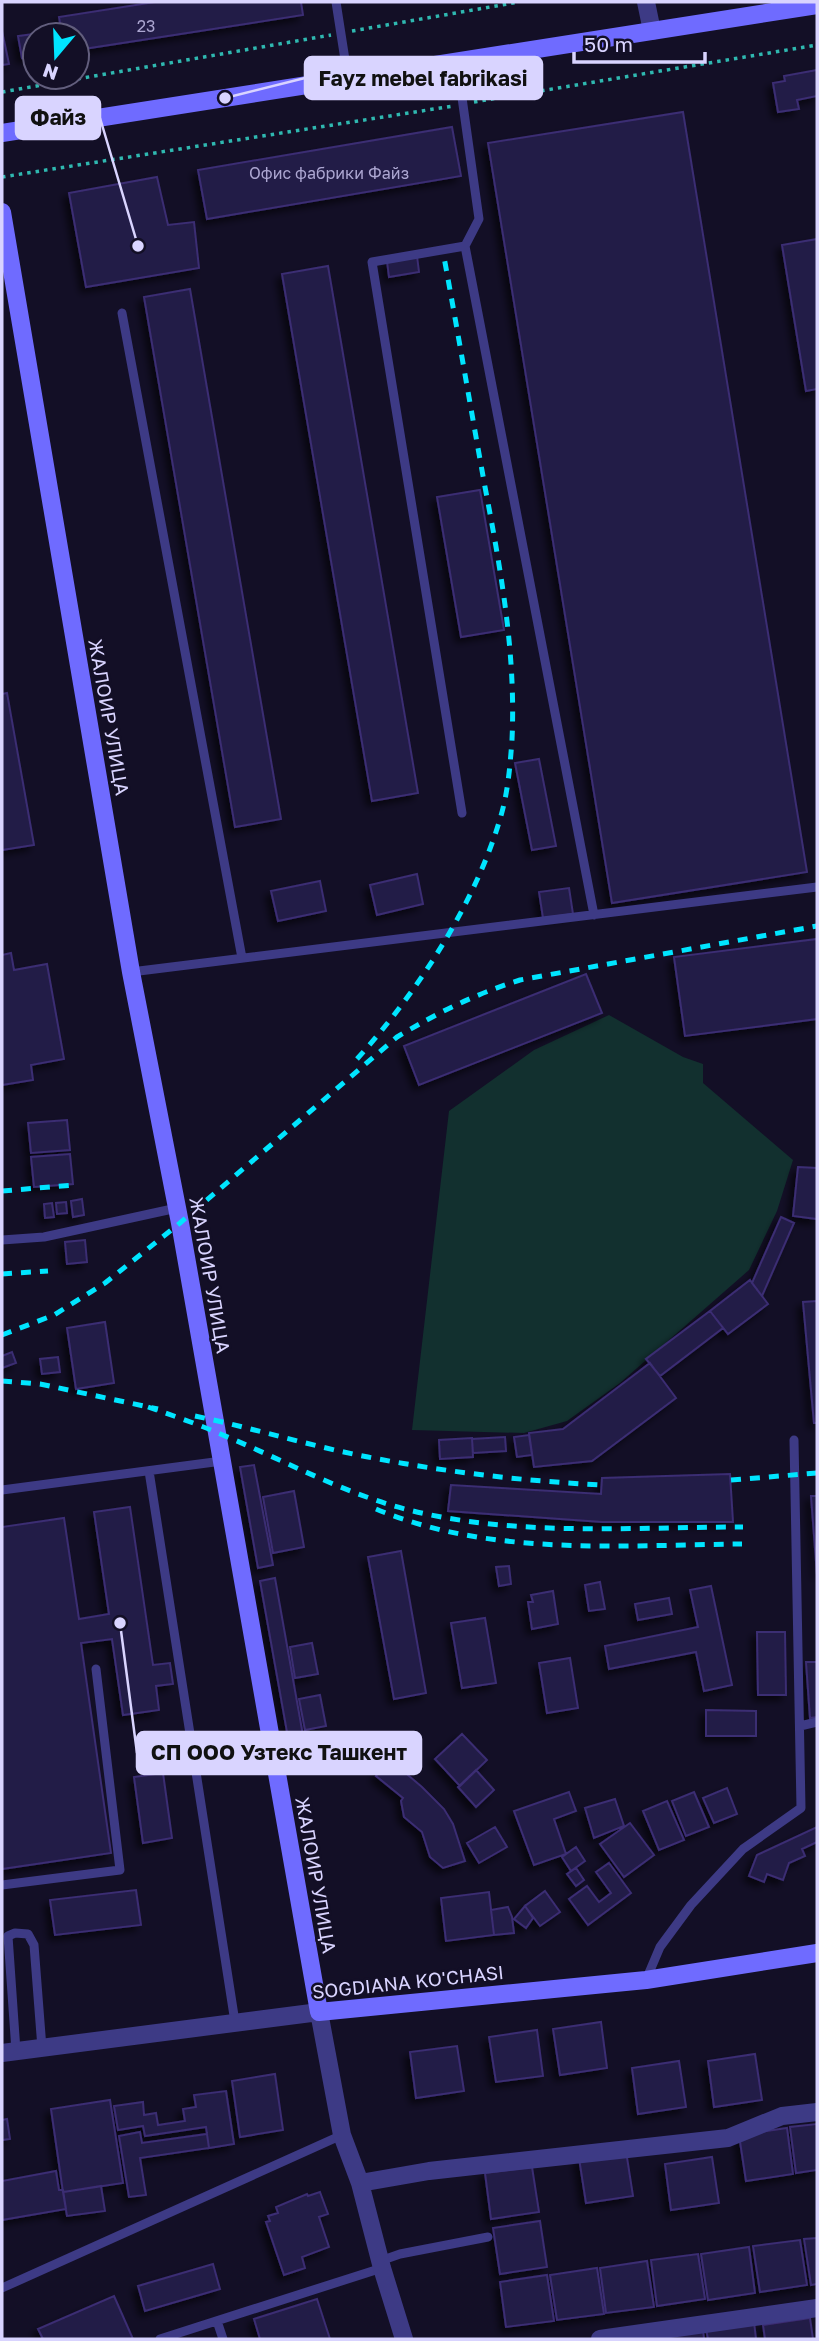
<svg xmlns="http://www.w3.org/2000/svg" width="819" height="2341" viewBox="0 0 819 2341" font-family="'Golos Text',sans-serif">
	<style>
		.green { fill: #12302f }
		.building { fill: #241b47; stroke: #3b2d73; stroke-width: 2; filter: url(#shadow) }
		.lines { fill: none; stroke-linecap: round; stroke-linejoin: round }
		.path { stroke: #2fb8b0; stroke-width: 3.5; stroke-dasharray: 3.5 5; stroke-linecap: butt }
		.lane { stroke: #3d3a85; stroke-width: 9 }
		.street { stroke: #3d3a85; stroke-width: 18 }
		.secondary { stroke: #6f6bff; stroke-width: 18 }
		.rail { stroke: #00e5ff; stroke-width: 5; stroke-dasharray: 10 9; stroke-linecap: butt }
		.labels { text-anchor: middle; stroke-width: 5; stroke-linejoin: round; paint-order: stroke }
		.number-label { font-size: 16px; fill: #aca6d1 }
		.street-label { font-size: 19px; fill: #d9d4ff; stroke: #130f26 }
		.leader { fill: none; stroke: #d9d4ff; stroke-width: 2.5 }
		.callout-dot { fill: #d9d4ff; stroke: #130f26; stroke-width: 2.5 }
		.callout { fill: #d9d4ff; stroke: #d9d4ff; stroke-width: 2.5 }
		.callout-label { font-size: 21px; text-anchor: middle; font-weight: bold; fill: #111 }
	</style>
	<defs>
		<filter id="shadow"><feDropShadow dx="-5" dy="5" stdDeviation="3.5" flood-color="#0009"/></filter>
	</defs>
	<rect width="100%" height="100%" fill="#130f26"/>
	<path class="green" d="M609,1015L683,1057L703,1064V1083L793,1160L777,1211L749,1270L620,1383L567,1421L524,1433L412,1430L449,1111L534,1050Z"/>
	<path class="building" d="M155,2H301L303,15L77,50V35H62L59,17Z
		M2,31L9,64L2,65Z
		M34,34L35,56L22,58L18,36Z
		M817,70V96L797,100L799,109L778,112L773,83L785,81L784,76Z
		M683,112L807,872L612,903L488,143Z
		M452,127L461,176L207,219L198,170Z
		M157,177L168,225L194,222L199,268L86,287L69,193Z
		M817,239V389L806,391L782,245Z
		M417,256L419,272L389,277L387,261Z
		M328,266L418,793L372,801L282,274Z
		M190,289L281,819L235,827L144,297Z
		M480,490L504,630L461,637L437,497Z
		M7,693L34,845L2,850V694Z
		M539,759L556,846L532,850L515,763Z
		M417,874L423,904L377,915L370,885Z
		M320,881L326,911L278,921L271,891Z
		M569,888L573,914L543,918L539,892Z
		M817,939V1019L685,1036L674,957Z
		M11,953L14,970L47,964L64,1059L31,1065L33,1080L2,1085V955Z
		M586,974L602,1013L419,1085L404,1046Z
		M67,1120L70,1150L31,1153L28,1123Z
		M70,1154L73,1184L34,1187L31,1157Z
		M798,1167L817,1168V1219L793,1216Z
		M82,1199L84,1215L73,1217L71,1201Z
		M66,1202L67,1213L57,1214L56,1203Z
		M52,1203L54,1217L45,1218L44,1204Z
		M781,1217L794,1223L762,1296L752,1283Z
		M85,1240L87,1262L67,1264L65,1242Z
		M750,1280L768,1304L728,1334L710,1311Z
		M817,1301V1423H814L803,1302Z
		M710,1311L723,1328L660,1376L646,1359Z
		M105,1322L114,1383L76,1389L67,1328Z
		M12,1352L16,1363L2,1368V1356Z
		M58,1357L60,1372L42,1374L40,1359Z
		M650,1363L676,1398L592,1461L534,1467L529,1433L563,1429Z
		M529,1435L532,1455L517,1457L514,1437Z
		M505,1437L506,1451L473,1453L472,1439Z
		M472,1438L473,1457L440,1459L439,1440Z
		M254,1465L273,1565L258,1568L240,1467Z
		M730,1474L733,1522H602L448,1511L451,1485L601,1494L602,1478Z
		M294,1491L304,1547L273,1553L263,1497Z
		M811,1496H817V1575Z
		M130,1507L153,1665L170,1663L173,1684L156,1686L159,1710L123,1715L112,1639L81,1643L111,1853L2,1869V1527L64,1518L79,1619L109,1614L94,1512Z
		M401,1551L426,1693L394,1699L368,1557Z
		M509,1566L511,1584L499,1586L496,1567Z
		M275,1578L307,1758L292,1760L260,1581Z
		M600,1582L605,1609L589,1611L585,1585Z
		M711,1586L732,1685L704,1691L696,1652L609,1669L605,1646L698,1627L690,1590Z
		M553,1591L558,1624L532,1629L528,1602H533L531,1595Z
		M669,1598L672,1614L638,1620L635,1604Z
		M485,1618L496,1683L462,1688L451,1623Z
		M757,1632H785L786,1695H758Z
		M312,1643L318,1674L295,1678L290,1647Z
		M570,1658L578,1708L547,1713L539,1663Z
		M806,1662H817V1717L810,1718Z
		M320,1695L326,1726L305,1730L299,1699Z
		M706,1710L756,1711V1736H706Z
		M462,1734L487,1760L460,1786L435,1759Z
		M389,1759L422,1787L444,1809L453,1824L465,1861L443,1868L430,1857L422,1832L404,1817L401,1801L403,1798L376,1776Z
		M476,1770L494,1790L476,1807L458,1787Z
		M163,1773L172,1838L143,1843L134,1777Z
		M727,1788L737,1814L714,1823L703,1798Z
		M569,1792L576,1811L554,1819L566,1854L534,1865L514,1811Z
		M694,1792L709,1827L686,1836L672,1801Z
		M615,1799L624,1826L594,1838L585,1808Z
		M667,1801L684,1840L659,1850L643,1811Z
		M630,1823L654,1855L624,1877L600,1844Z
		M495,1827L507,1847L479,1863L467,1843Z
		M817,1827V1842L802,1849L805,1856L789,1863L783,1880L767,1874L764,1882L749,1876L757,1855Z
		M576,1847L585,1861L571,1871L562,1857Z
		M609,1863L631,1893L588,1925L569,1899L587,1886L599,1902L611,1893L596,1872Z
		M576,1868L584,1880L576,1886L567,1874Z
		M136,1890L141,1925L55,1935L50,1900Z
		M545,1891L560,1912L540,1926L525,1906Z
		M489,1892L494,1935L446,1941L441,1898Z
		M525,1906L533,1918L526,1928L514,1919Z
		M508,1907L512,1917L514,1933L494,1935L491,1910Z
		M601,2022L607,2068L560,2075L553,2029Z
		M537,2030L543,2076L496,2082L489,2037Z
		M457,2046L464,2091L416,2098L410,2052Z
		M755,2054L762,2100L714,2107L708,2061Z
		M679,2061L686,2107L638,2114L632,2068Z
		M275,2074L283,2130L240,2137L232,2081Z
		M226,2091L234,2144L209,2148L206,2127L145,2136L143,2126L118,2130L114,2106L143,2102L144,2115L156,2113L158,2125L185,2121L183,2109L196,2107L194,2095Z
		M110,2100L123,2183L63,2192L51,2109Z
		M7,2119L10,2139L2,2140V2120Z
		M817,2124V2170L796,2173L790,2127Z
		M787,2128L793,2174L746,2181L739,2135Z
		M140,2132L142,2143L207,2134L209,2148L140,2158L146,2195L129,2197L119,2136Z
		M626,2151L633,2196L586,2203L579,2158Z
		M712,2157L719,2203L671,2210L665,2164Z
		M532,2167L539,2212L491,2219L485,2173Z
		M56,2171L59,2190H63L66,2209L2,2220V2181Z
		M101,2186L105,2211L67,2216L63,2192Z
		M320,2192L328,2214L319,2217L329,2247L302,2257L305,2268L284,2275L266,2222L270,2221L268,2216L278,2213L276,2207L307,2194L308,2196Z
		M540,2221L547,2267L500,2274L493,2228Z
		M817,2238V2284L811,2285L804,2239Z
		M800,2240L807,2285L760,2292L753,2246Z
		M749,2247L755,2293L708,2300L701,2254Z
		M698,2254L705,2299L657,2306L651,2260Z
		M647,2261L654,2307L606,2313L600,2268Z
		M213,2264L220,2289L145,2311L138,2286Z
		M597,2268L604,2314L557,2320L550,2275Z
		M547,2275L554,2321L506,2327L500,2282Z
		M114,2296L133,2339H43L38,2329Z
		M317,2299L330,2339H260L254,2319Z
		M810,2318L813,2339H765L763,2325Z
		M754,2322L756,2339H708L706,2329Z
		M703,2330L704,2339H656Z"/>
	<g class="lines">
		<path class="path" d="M352,31L519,2
			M2,92L331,35
			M474,102L817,45
			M2,177L453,106"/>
		<path class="lane" d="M336,2L348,79
			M457,62L479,219L465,246L372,262L462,813
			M465,246L594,915
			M122,313L242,958
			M131,972L817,887
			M2,1240L44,1237L177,1208
			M149,1471L235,2022
			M2,1490L222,1461
			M800,1726L817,1722
			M2,1885L120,1870L96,1669
			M646,1980L660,1947L691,1905L743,1849L801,1808L794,1440
			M16,2051L8,1936L15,1933L28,1934L34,1945L42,2048
			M380,2261L400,2254L488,2237
			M2,2288L342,2135
			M217,2321L223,2339
			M160,2339L382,2268"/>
		<path class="street" d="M646,2L652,31
			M2,2053L319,2012L342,2135L360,2183L382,2268L404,2339
			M360,2183L429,2171L728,2138L782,2116L817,2112
			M600,2339L817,2308"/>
		<path class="secondary" d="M2,133L817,5
			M2,212L131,972L180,1223L319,2012L646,1980L817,1953"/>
		<path class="rail" d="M357,1059C417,993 475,904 500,819C508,793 510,766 512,740C516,654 501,571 485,487C471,410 458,333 444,257
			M2,1191L74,1185
			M2,1274L48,1271
			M2,1335L54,1315L105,1283L180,1223L397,1037C439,1012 473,995 520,980L817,926
			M2,1381L40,1384L158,1409
			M148,1407C171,1415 195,1423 218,1433C277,1457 333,1488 394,1506C506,1538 628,1527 743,1527
			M195,1416C253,1428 310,1446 368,1457C445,1472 523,1481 602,1485
			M731,1480L817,1473
			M376,1509C491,1557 621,1545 742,1544"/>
	</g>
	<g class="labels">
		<g class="number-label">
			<text x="146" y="32">23</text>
			<text x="329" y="179">Офис фабрики Файз</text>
		</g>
		<g class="street-label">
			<text transform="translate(109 717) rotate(80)" y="7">ЖАЛОИР УЛИЦА</text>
			<text transform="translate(210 1275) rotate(80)" y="7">ЖАЛОИР УЛИЦА</text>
			<text transform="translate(316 1875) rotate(80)" y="7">ЖАЛОИР УЛИЦА</text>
			<text transform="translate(408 1982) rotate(-6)" y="7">SOGDIANA KO'CHASI</text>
		</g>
	</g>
	<path class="leader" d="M225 98L305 78M138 246L100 118M120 1623L137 1753"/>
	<g class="callout-dot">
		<circle cx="225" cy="98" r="7"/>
		<circle cx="138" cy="246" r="7"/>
		<circle cx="120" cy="1623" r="7"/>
	</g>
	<g class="callout">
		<rect x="305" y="57" width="237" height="42" rx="7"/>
		<rect x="16" y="97" width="84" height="42" rx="7"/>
		<rect x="137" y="1732" width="284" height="42" rx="7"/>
	</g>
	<g class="callout-label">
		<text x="423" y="86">Fayz mebel fabrikasi</text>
		<text x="58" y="125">Файз</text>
		<text x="279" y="1760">СП ООО Узтекс Ташкент</text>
	</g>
	<rect width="819" height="2341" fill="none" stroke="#d9d4ff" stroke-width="7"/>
	<g transform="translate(56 56) rotate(199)"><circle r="33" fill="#130f26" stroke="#625e7d" stroke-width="2"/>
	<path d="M0-5L12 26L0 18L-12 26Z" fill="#00e5ff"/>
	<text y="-10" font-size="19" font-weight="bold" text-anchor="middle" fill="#d9d4ff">N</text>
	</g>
	<path d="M574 52v10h131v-10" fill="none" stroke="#d9d4ff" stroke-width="3.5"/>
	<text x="584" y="52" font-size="21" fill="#d9d4ff" stroke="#130f26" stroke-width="5" paint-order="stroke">50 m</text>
</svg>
